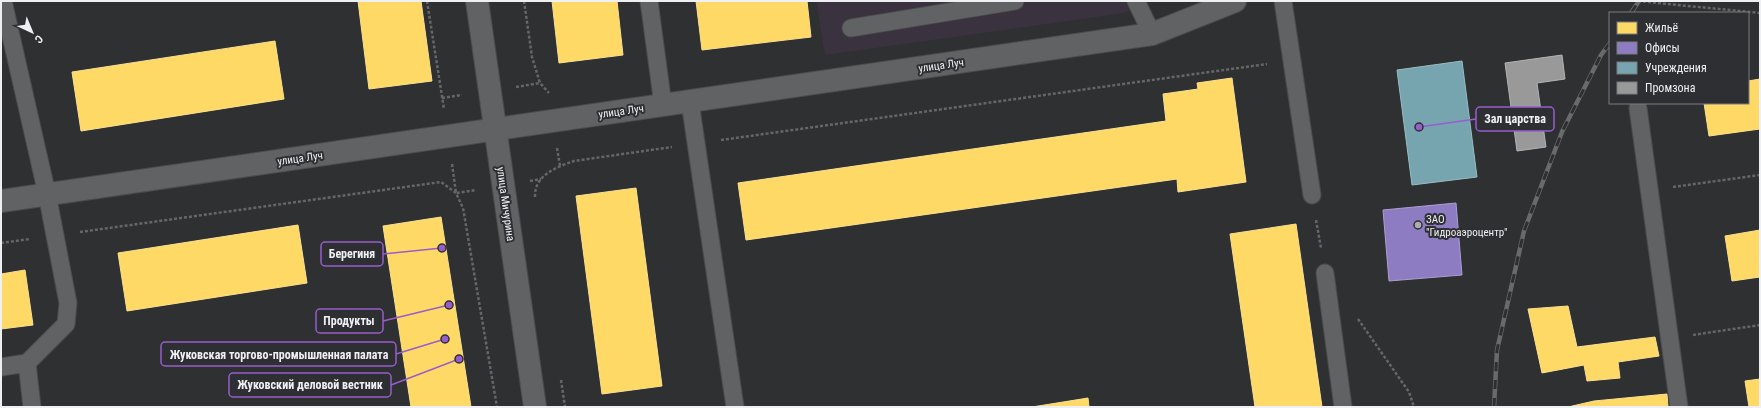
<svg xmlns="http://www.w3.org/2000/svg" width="1761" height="408" viewBox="0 0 1761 408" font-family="'Roboto Condensed',sans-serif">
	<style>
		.industrial { fill: #3b323f }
		.homes { fill: #ffd966; stroke: #fae090 }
		.offices { fill: #8e7cc3; stroke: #ab9fd1 }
		.public { fill: #76a5af; stroke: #9abcc3 }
		.industry { fill: #999; stroke: #b3b3b4 }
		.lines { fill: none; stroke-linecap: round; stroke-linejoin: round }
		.service-casing { stroke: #4b4c4d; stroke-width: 19 }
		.minor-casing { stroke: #4b4c4d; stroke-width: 24 }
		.secondary-casing { stroke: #4b4c4d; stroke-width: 24 }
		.path { stroke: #666668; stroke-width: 2.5; stroke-dasharray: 3 2; stroke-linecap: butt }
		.service { stroke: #616263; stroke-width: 17 }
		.minor { stroke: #616263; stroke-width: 22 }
		.secondary { stroke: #616263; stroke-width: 22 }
		.rail-casing { stroke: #696a6b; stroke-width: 4.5 }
		.rail { stroke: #2e2f33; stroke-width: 3; stroke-dasharray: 9; stroke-linecap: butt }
		.poi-dot { fill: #acadaf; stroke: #2e2f33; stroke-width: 1.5 }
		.labels { text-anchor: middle; stroke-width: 4; stroke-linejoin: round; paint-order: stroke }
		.street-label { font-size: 11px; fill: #eff0f3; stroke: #2e2f33 }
		.poi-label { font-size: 11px; fill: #eff0f3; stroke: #2e2f33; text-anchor: start }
		.leader { fill: none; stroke: #985dcc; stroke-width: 1.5 }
		.callout-dot { fill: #985dcc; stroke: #2e2f33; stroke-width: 1.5 }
		.callout { fill: #2e2f33; stroke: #985dcc; stroke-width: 1.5 }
		.callout-label { font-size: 12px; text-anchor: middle; font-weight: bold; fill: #eff0f3 }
	</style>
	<rect width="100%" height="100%" fill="#2f3032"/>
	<path class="industrial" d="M816,1H1148L1124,13L825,55Z"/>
	<path class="homes" d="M358,1H421L432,81L369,89Z
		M552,1H617L623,55L559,63Z
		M696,1H807L811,37L702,50Z
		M275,41L284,99L81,131L72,72Z
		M1232,78L1246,182L1178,192L1177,179L746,240L738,183L1166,121L1163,94L1198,89L1197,83Z
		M1760,79V129L1709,136L1704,103H1748V81Z
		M636,188L662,386L602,394L576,196Z
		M441,217L471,407H411L383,226Z
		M1296,224L1322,407H1255L1230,234Z
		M298,225L307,283L127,311L118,253Z
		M1760,230V277L1732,281L1725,236Z
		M25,270L33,325L1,329V274Z
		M1568,306L1577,347L1655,337L1659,356L1618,362L1620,378L1587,381L1584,365L1542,373L1528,309Z
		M1760,379V407H1749L1745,381Z
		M1667,394L1668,407H1568L1594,401Z
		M1088,398L1089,407H1032Z"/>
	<path class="offices" d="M1456,203L1462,275L1389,281L1383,210Z"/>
	<path class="public" d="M1462,61L1477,177L1412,185L1397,70Z"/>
	<path class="industry" d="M1562,55L1565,79L1537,83L1546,147L1517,151L1505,63Z"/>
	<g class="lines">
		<defs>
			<path id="service" d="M3,1L47,194L68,303L66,324L27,363
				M649,1L663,105
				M1136,1L1152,34
				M1283,1L1312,195
				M851,28L1015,1
				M690,102L735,407
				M1638,108L1679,407
				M1325,273L1343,407
				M1,367L27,363L32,407"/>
			<path id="minor" d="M1,201L1152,34L1235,1"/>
			<path id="secondary" d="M477,1L535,407"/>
		</defs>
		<use href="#service" class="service-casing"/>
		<use href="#minor" class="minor-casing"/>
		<use href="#secondary" class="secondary-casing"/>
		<path class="path" d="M427,1L444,109
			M524,1L532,57L540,83L549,93
			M1638,1L1760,13
			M516,87L540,83
			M442,98L462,95
			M721,140L1267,64
			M557,148L560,166
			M452,164L456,193L476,190
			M530,181L541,179
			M1673,187L1760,175
			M535,197C534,175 557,167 574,161L672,147
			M1316,220L1321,248
			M80,232L441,182L456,193L463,208L497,407
			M1,243L30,239
			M1358,319L1409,392L1414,407
			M1693,335L1760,325
			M561,380L565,407"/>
		<use href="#service" class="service"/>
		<use href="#minor" class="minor"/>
		<use href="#secondary" class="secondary"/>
		<defs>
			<path id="rail" d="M1631,13L1639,1
				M1494,407L1497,350L1524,231L1562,132L1601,55L1610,43"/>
		</defs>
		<use href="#rail" class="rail-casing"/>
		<use href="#rail" class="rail"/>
	</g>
	<circle class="poi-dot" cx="1418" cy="225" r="4"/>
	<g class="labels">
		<g class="street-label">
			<text transform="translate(941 65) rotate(-8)" y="4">улица Луч</text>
			<text transform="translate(621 111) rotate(-8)" y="4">улица Луч</text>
			<text transform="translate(300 158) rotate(-8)" y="4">улица Луч</text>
			<text transform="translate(506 204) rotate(82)" y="4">улица Мичурина</text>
		</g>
		<g class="poi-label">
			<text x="1426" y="223">ЗАО<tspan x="1426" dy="13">"Гидроаэроцентр"</tspan></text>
		</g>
	</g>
	<path class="leader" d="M1419 127L1476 119M442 248L383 254M449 305L383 321M445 339L396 354M459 359L391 385"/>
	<g class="callout-dot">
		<circle cx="1419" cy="127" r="4"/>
		<circle cx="442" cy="248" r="4"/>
		<circle cx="449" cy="305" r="4"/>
		<circle cx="445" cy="339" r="4"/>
		<circle cx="459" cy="359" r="4"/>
	</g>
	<g class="callout">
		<rect x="1476" y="107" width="78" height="24" rx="4"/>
		<rect x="321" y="242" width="62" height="24" rx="4"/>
		<rect x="316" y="309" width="67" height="24" rx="4"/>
		<rect x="161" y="342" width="235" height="24" rx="4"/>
		<rect x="229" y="373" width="162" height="24" rx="4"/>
	</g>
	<g class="callout-label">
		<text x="1515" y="123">Зал царства</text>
		<text x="352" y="258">Берегиня</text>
		<text x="349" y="325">Продукты</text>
		<text x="279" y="359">Жуковская торгово-промышленная палата</text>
		<text x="310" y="389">Жуковский деловой вестник</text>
	</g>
	<rect width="1761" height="408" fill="none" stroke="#eff0f3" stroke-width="4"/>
	<rect x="1609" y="12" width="140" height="92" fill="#2e2f33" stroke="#7b7c80"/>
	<rect x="1617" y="22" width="20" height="12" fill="#ffd966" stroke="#7b7c80"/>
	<text x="1645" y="32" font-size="12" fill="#eff0f3">Жильё</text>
	<rect x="1617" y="42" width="20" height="12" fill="#8e7cc3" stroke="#7b7c80"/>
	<text x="1645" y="52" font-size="12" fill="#eff0f3">Офисы</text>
	<rect x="1617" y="62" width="20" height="12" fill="#76a5af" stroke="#7b7c80"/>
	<text x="1645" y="72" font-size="12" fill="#eff0f3">Учреждения</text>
	<rect x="1617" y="82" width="20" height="12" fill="#999999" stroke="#7b7c80"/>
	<text x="1645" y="92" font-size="12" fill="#eff0f3">Промзона</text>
	<g transform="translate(32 32) rotate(136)" stroke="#2e2f33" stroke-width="3" paint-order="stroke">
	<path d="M0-3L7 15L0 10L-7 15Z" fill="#eff0f3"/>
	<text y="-6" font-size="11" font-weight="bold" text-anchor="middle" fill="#eff0f3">С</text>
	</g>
</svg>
